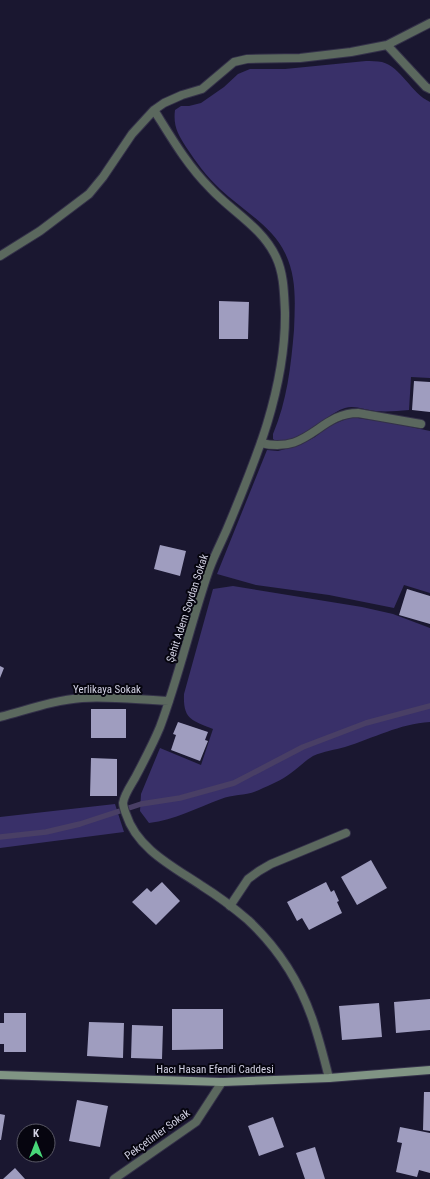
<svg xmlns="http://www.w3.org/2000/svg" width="430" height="1179" viewBox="0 0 430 1179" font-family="'Roboto Condensed',sans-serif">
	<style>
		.green { fill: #393069 }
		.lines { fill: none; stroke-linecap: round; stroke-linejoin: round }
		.stream { stroke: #493f65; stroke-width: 5.5 }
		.building { fill: #9f9dbf }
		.lane-casing { stroke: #343149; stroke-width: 10 }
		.street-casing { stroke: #343149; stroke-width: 10 }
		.secondary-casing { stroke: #343149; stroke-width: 10 }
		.lane { stroke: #5b685e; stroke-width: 8 }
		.street { stroke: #5b685e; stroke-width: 8 }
		.secondary { stroke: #809484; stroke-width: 8 }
		.labels { text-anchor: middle; stroke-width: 4; stroke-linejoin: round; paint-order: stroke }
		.street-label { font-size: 11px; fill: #d2d1e3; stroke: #06050f }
	</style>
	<rect width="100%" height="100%" fill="#1a1730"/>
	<path class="green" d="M366,61C371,61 377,61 382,62C401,67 411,93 430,102V378L411,377L409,410C397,411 387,412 375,411C365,410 355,405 345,408C332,412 322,423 312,430C302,437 288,441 277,442L273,439V434C287,401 291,366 294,330C295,303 297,277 285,253C272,226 241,209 220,189C207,177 196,162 186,147C178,134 173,126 175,110L181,106H189L201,103L224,87L238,74L250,69H285Z
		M351,417L392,423L430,431V593L404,585L394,608L329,595L256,585L217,574L267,450L278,451L300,445L315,437L329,426Z
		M233,586L362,607L393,614L430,628V722C399,724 374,738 345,747C335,750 324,751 313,756C305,761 299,767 291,773C282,780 270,785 259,790C247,796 233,794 221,799C196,808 175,820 149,823L140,811L141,794L160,748L201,765L213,729C192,720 183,720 184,694L213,589Z
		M115,804L124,832L0,848V817Z"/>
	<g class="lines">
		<path class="stream" d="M0,837L46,832L80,824L141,804L180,798L234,783L303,747L366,723L430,706"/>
	</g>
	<path class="building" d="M219,301L249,302L248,339H219Z
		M414,381L430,382V412L412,410Z
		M160,545L186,551L180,576L154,569Z
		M407,589L430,596V624L399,615Z
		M0,666L4,668L0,678Z
		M91,709H126V738H91Z
		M178,722L208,732L205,740L208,741L200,761L171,750L176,735L173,734Z
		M91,758L117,759V796H90Z
		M371,860L387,888L357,905L341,877Z
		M162,882L180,901L156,925L132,902L147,888L151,892Z
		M326,882L331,892L334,890L339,901L337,902L342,913L309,930L302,918L297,921L287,902Z
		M430,999V1030L396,1033L394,1002Z
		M379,1003L382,1037L342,1040L339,1006Z
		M172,1009H223V1049L172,1050Z
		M4,1013H26V1052H4V1044H0V1023H4Z
		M89,1022L124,1023L123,1058L87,1056Z
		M132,1025L163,1026L162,1059L131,1058Z
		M424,1092H430V1131L423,1130Z
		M77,1100L108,1106L100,1147L69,1141Z
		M0,1114L5,1115L1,1140H0Z
		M273,1117L284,1147L259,1156L248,1126Z
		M400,1127L430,1133V1173L419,1170L417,1177L396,1172L402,1143L397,1142Z
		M315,1147L325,1179H305L296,1153Z
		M15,1168L25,1179H3Z"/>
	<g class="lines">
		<defs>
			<path id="lane" d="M261,443C309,455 319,413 358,413L421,424
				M230,906L248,879L259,871L271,864L346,833"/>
			<path id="street" d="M387,45L430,23
				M154,110C171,137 187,165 210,188C231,211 262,227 276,257C284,274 284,293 285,312C286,388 256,460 227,529C221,543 214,556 209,570C191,622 179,676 160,727C153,744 144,761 135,778C131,785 124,795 123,803C123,805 125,812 126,814C137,849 174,867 202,886C218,896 234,908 248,920C277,947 299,981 312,1018C319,1038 324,1058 329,1078
				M0,256L40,231L89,194L103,177L132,134L154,110L164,103L182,95L202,89L234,62L247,59L300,58L351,52L387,45L426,87L430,89
				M0,717C27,710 54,700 82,698C110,696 140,700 169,701
				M114,1179L196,1122L222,1082"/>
			<path id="secondary" d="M0,1075L222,1082L329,1078L430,1070"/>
		</defs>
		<use href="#lane" class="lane-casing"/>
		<use href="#street" class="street-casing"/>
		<use href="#secondary" class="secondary-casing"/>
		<use href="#lane" class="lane"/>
		<use href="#street" class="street"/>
		<use href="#secondary" class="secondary"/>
	</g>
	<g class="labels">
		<g class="street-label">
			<text transform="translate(187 608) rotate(-72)" y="4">Şehit Adem Soydan Sokak</text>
			<text x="107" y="693">Yerlikaya Sokak</text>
			<text x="215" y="1073">Hacı Hasan Efendi Caddesi</text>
			<text transform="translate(157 1134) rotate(-36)" y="4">Pekçetinler Sokak</text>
		</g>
	</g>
	<g transform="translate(36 1143)"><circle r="19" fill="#06050f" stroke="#585764"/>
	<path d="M0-3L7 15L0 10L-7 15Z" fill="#48d779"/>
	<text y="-6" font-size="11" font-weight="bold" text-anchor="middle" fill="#d2d1e3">K</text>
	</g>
</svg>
